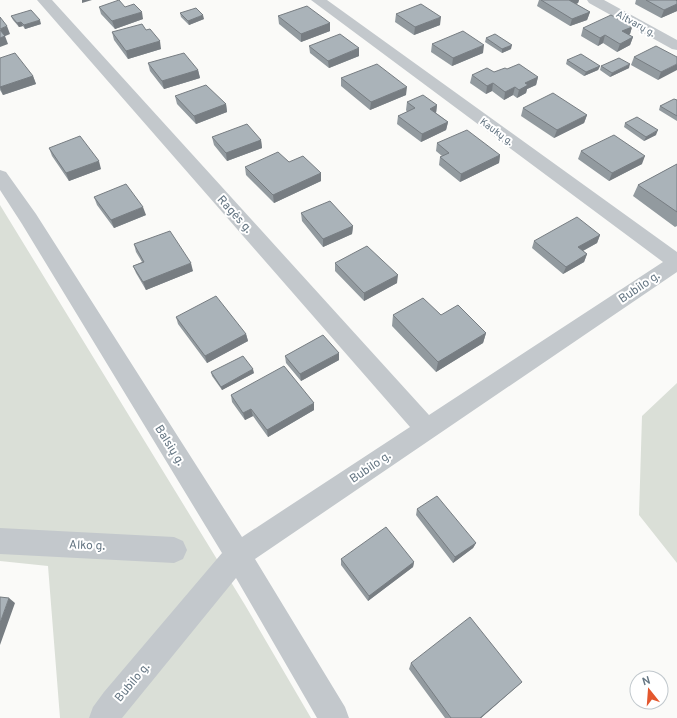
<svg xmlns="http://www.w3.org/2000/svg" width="677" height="718" viewBox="0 0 677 718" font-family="Overpass,sans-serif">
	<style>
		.green { fill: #dadfd7 }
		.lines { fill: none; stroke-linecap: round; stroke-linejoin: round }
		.street { fill: #c3c8cc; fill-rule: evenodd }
		.wall { fill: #929a9f }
		.shaded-wall { fill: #777d82 }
		.building { fill: #aab3b9; stroke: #777d82 }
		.labels { text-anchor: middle; stroke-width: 4; stroke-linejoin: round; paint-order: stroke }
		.far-street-label { font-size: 10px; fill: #657683; stroke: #fff }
		.street-label { font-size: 12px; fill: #657683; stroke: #fff }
	</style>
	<rect width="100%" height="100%" fill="#fafaf8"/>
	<path class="green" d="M0,205L245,605L311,718H60L48,566L0,561Z
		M677,383V563L639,515L642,416Z"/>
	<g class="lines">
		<path class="street" d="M37,0H52L429,415L663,262L311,0H327L677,252V272L255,559L345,707L349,718H317L236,578L122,718H89L93,707L104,692L222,553L22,224L0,190V170L6,172L36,214L242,537L410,427Z
			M587,0H604L677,40V50L672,49L589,3Z
			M0,528L174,537L183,541L187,550L183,559L174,563L0,554Z"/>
	</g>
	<path class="wall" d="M539,0H579L578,3L576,4L590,12L587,20L570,26L537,6Z
		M636,0H676L677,1V11L661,18L635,4Z
		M99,7H125L143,19L115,29L101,14Z
		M180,13L204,19L189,25L181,17Z
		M396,14L440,25L414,35L395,22Z
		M11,16L41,24L25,29L23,26L19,27L13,20Z
		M278,16L330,23V31L301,42L279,24Z
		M632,27L630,34L629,35L633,37L630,45L617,52L603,43L598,46L581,36L583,28Z
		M146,30L161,49L128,59L114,40L112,32Z
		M486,38L511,49L502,53L485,42Z
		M432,44L483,53L452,66L431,52Z
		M309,46L359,56L329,68L310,53Z
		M634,57H677L658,80L631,65Z
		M0,58L33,76L36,84L3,95L0,90Z
		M567,60L600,66L598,70L584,76L566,64Z
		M148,63L198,70L200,78L164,89L150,71Z
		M601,66L629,68L610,77L600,70Z
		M507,69L538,77L536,85L527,89L526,93L517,98L513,95L504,100L492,91L486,94L470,83L472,75L494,72Z
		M341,78L406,95L370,110L341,86Z
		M175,96L226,104L227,112L196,124L177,104Z
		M677,100V121L659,110L660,106Z
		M407,102L437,105L436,113L448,122L446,130L421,142L397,124L398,116L407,112L406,110Z
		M523,108L587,115L584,123L554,138L521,116Z
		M625,123L656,135L644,141L624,127Z
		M212,137L261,140L262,148L227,161L214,145Z
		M437,143L500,155L499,163L460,182L439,165L440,157L442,156L436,151Z
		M49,148L101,169L69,181L52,156Z
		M581,151L642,164L609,181L578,159Z
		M289,162L321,173V181L274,203L246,175L245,167Z
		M677,164V226L675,227L633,196L638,185Z
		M94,197L146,215L114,228L97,205Z
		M301,213L353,226L352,234L323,247L302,221Z
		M600,235L597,243L583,251L587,254L584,262L563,274L532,248L534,241Z
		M134,244L193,271L146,290L136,273L133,266L142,262L136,252Z
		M335,263L397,283L364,301L335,271Z
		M393,315H441L486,333L483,343L436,372L392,326Z
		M176,317L246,334L248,341L207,363L178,324Z
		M285,356L339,360L301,381L286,363Z
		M211,372L254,373L222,390L212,376Z
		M231,395L314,410L268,437L253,416L245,420L232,402Z
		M417,509L476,543L473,548L453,563L416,515Z
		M341,559L414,562L413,567L368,601L341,565Z
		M411,663L522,682L481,718H445L409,669Z"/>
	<path class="shaded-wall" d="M82,0H92L82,3Z
		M569,0H579L578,3L567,8Z
		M677,4V11L661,18L664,10Z
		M142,12L143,19L115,29L112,21Z
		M590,12L587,20L570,26L572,19Z
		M203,15L204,19L189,25L188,21Z
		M441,17L440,25L414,35L415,27Z
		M40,20L41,24L25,29L24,25Z
		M21,22L23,26L19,27L17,23Z
		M330,23V31L301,42V34Z
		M7,26L10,34L3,37L0,29Z
		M632,27L630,34L619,39L622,31Z
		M605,35L603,43L598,46L600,38Z
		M5,36L8,44L0,47V38Z
		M633,37L630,45L617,52L620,44Z
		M160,41L161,49L128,59L126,51Z
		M484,45L483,53L452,66L453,58Z
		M512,45L511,49L502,53V49Z
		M359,48V56L329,68L328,61Z
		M630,64L629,68L610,77L612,73Z
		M677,64V70L658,80L661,72Z
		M600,66L598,70L584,76L586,72Z
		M198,70L200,78L164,89L162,81Z
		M33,76L36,84L3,95L0,87Z
		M538,77L536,85L527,89L526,93L517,98L519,90L525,83Z
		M493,83L492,91L486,94L487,86Z
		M407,87L406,95L370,110L371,102Z
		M515,87L513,95L504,100L505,92Z
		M226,104L227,112L196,124L194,116Z
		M437,105L436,113L430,109Z
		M587,115L584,123L554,138L557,130Z
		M448,122L446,130L421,142L422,134Z
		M658,130L656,135L644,141L646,137Z
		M261,140L262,148L227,161L226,153Z
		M500,155L499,163L460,182L461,174Z
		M645,156L642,164L609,181L612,173Z
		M99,161L101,169L69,181L66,173Z
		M321,173V181L274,203L273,195Z
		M143,207L146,215L114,228L111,220Z
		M353,226L352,234L323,247V239Z
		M600,235L597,243L575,255L578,247Z
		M587,254L584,262L563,274L566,267Z
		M191,263L193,271L146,290L143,282Z
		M398,275L397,283L364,301V293Z
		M486,333L483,343L436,372L438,362Z
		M246,334L248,341L207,363L205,356Z
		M339,353V360L301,381L300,374Z
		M253,369L254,373L222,390L221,387Z
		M314,403V410L268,437L267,430Z
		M251,409L253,416L245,420L243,413Z
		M476,543L473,548L453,563L455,557Z
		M414,562L413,567L368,601L369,596Z
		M9,598L15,603L0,645V623Z
		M522,682L481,718H480Z"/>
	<path class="building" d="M119,0L125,7L134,4L142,12L112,21L99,7Z
		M541,0H569L590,12L572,19Z
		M646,0H676L677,1V4L664,10Z
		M421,4L441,17L415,27L396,14Z
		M307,6L330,23L301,34L278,16Z
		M196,8L203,15L188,21L180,13Z
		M31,10L40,20L24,25L21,22L17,23L11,16Z
		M611,15L632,27L622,31L633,37L620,44L605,35L600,38L583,28Z
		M0,17L7,26L0,29Z
		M142,24L146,30L150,29L160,41L126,51L112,32Z
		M0,30L5,36L0,38Z
		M463,31L484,45L453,58L432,44Z
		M340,34L359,48L328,61L309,46Z
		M495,34L512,45L502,49L486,38Z
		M656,46L677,57V64L661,72L634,57Z
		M15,53L33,76L0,87V58Z
		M184,53L198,70L162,81L148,63Z
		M581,54L600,66L586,72L567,60Z
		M619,58L630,64L612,73L601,66Z
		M377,64L407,87L371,102L341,78Z
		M519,64L538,77L525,83L528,85L519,90L515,87L505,92L493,83L487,86L472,75L487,68L494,72L505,68L507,69Z
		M206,85L226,104L194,116L175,96Z
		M553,93L587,115L557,130L523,108Z
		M423,95L437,105L430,109L448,122L422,134L398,116L415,108L407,102Z
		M674,99L677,100V116L660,106Z
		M637,117L658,130L646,137L625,123Z
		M247,124L261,140L226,153L212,137Z
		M467,130L500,155L461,174L440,157L449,153L437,143Z
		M614,135L645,156L612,173L581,151Z
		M80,136L99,161L66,173L49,148Z
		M278,152L289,162L303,156L321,173L273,195L245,167Z
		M677,164V212L638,185Z
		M126,184L143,207L111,220L94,197Z
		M330,201L353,226L323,239L301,213Z
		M577,217L600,235L578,247L587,254L566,267L534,241Z
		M170,231L191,263L143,282L133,266L144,262L134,244Z
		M367,246L398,275L364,293L335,263Z
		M216,296L246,334L205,356L176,317Z
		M423,298L441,315L458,305L486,333L438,362L393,315Z
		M323,335L339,353L300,374L285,356Z
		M243,356L253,369L221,387L211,372Z
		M284,366L314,403L267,430L251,409L243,413L231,395Z
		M437,496L476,543L455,557L417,509Z
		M386,527L414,562L369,596L341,559Z
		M0,597L9,598L0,623Z
		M470,617L522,682L480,718H451L411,663Z"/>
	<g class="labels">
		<g class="far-street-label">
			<text transform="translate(636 23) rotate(29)" y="4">Aitvarų g.</text>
			<text transform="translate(497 131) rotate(36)" y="4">Kaukų g.</text>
		</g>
		<g class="street-label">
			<text transform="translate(235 214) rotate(48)" y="4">Ragės g.</text>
			<text transform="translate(639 287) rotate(-34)" y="4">Bubilo g.</text>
			<text transform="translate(170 445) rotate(58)" y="4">Balsių g.</text>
			<text transform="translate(370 467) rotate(-34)" y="4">Bubilo g.</text>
			<text transform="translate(87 545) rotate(2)" y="4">Alko g.</text>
			<text transform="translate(132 682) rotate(-50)" y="4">Bubilo g.</text>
		</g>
	</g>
	<g transform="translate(649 690) rotate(343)"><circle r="19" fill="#ffffff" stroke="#c1c8cd"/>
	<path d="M0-3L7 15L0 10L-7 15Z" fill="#e4572e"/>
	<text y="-6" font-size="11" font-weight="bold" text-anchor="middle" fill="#657683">N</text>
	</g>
</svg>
